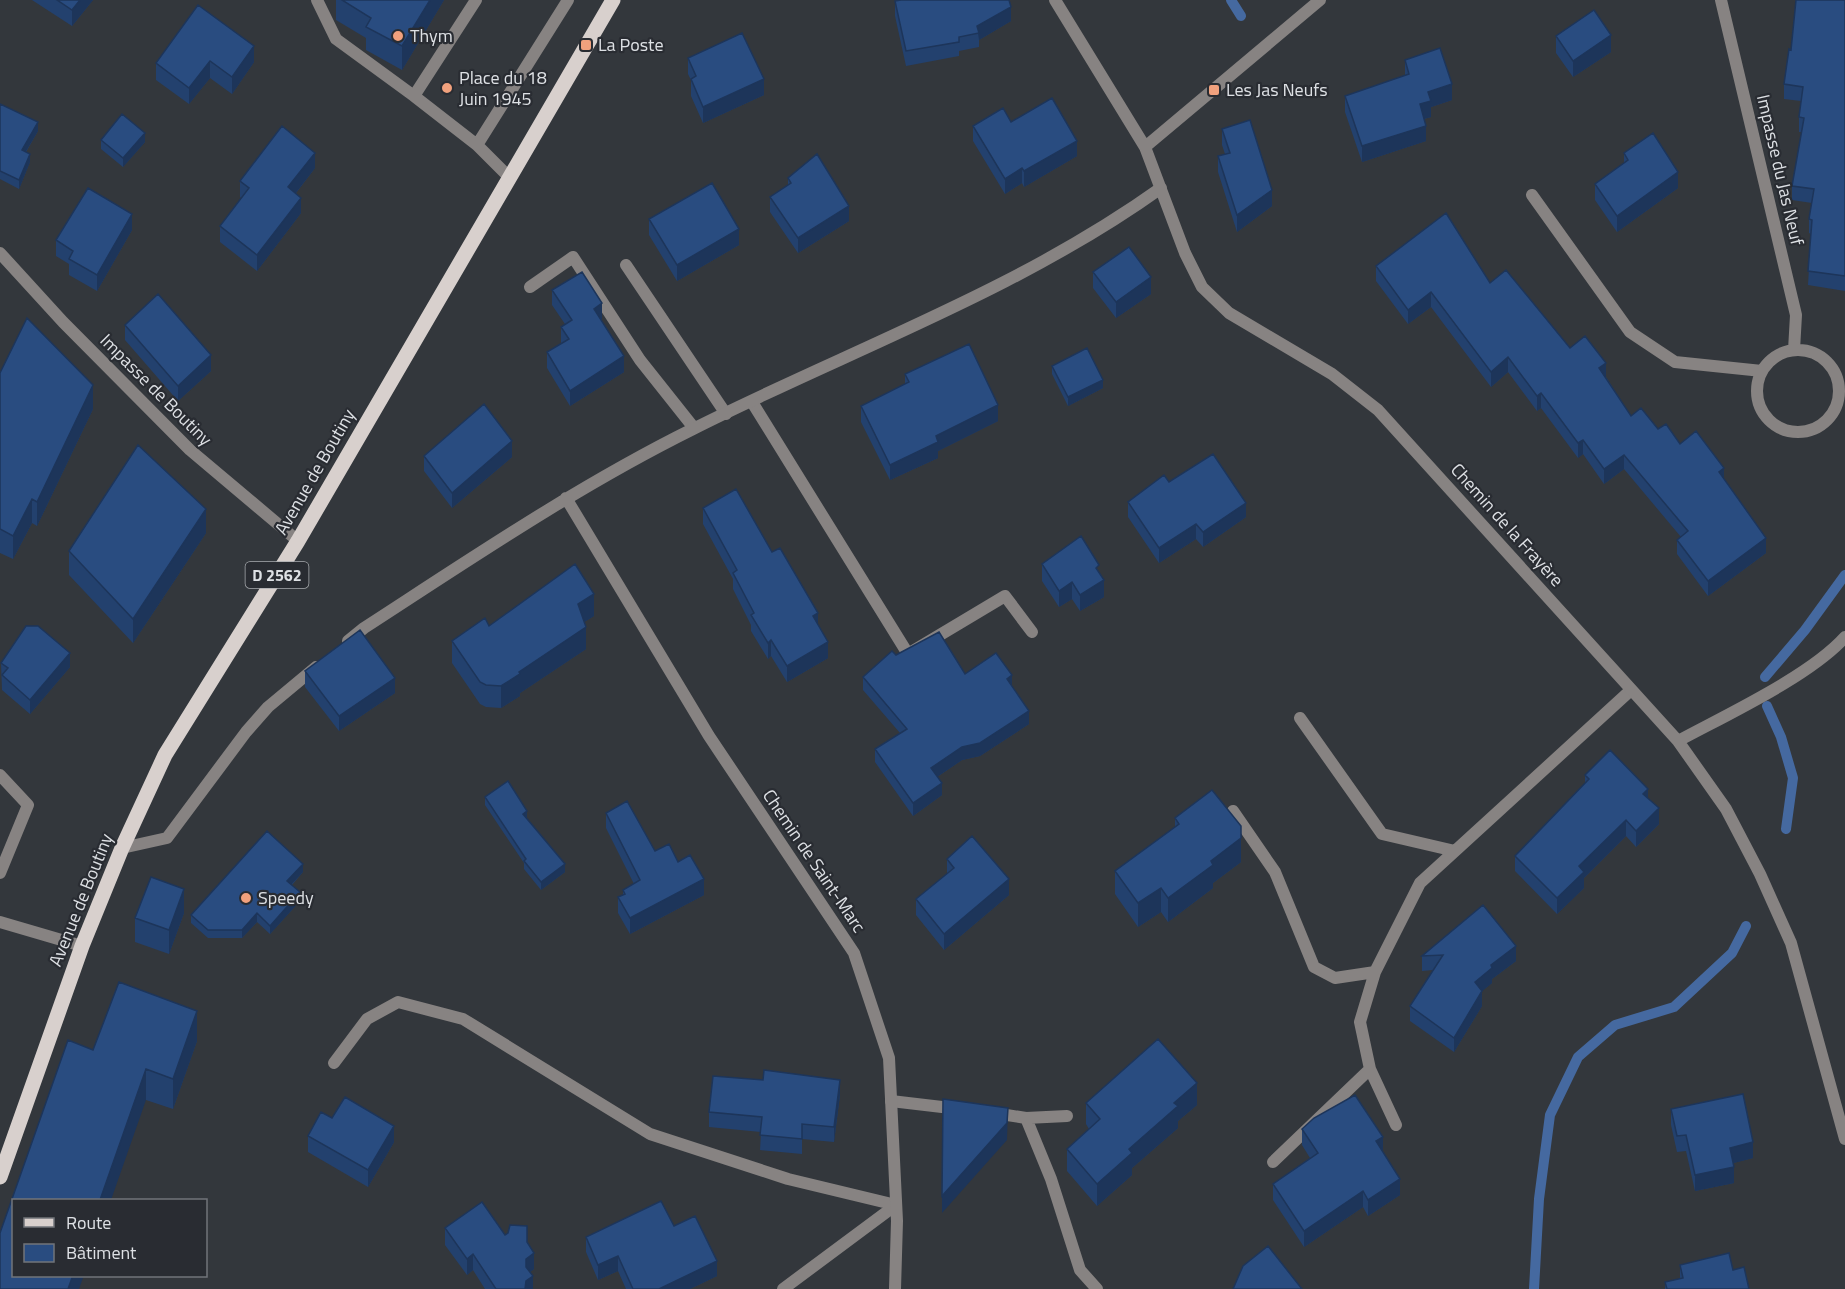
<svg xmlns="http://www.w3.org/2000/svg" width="1845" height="1289" viewBox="0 0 1845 1289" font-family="'Titillium Web',sans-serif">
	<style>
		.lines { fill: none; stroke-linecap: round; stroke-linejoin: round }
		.stream { stroke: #4569a0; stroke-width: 10 }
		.lane { stroke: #878382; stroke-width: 12 }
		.street { stroke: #878382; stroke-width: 12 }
		.primary { stroke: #d8d0cd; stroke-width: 15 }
		.wall { fill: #23416e }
		.shaded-wall { fill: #1d355a }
		.building { fill: #294c80; stroke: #1d355a; stroke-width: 1.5 }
		.poi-dot { fill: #f1a17d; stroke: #292c32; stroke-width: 2 }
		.labels { text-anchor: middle; stroke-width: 4.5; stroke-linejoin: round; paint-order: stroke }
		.shield { fill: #292c32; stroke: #a8abaf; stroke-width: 1.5 }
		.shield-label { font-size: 16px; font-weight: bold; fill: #dee1e5 }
		.poi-label { font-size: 18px; fill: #dee1e5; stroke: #292c32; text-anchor: start }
		.street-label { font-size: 18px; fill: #dee1e5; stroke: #292c32 }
	</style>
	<rect width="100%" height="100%" fill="#33373c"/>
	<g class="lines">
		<path class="stream" d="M1231,0L1241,16
			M1765,677L1805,630L1845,575
			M1767,706L1781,737L1793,778L1786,829
			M1534,1289L1539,1199L1550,1115L1578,1057L1615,1025L1674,1007L1732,953L1746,926"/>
		<path class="lane" d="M626,265L726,414
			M530,287L573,257L640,360L694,428
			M752,402L908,654L1005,596L1032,632
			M1300,718L1382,834L1455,851
			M0,775L28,805L0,873
			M1233,811L1275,872L1314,967L1335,978L1375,972L1420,883L1631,690
			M0,922L82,946
			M1375,972L1360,1022L1370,1069L1396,1125
			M334,1063L367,1019L398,1002L463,1019L650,1134L788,1179L896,1205
			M891,1101L959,1109
			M994,1113L1026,1118L1067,1116
			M1026,1118L1051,1179L1080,1270L1097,1289
			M1273,1162L1370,1069
			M783,1289L896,1205"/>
		<path class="street" d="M317,0L336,39L414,96
			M476,0L414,96L477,145
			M1055,0L1145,147L1185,253L1202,287L1229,313L1332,374L1378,410L1678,741L1726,809L1760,874L1791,943L1845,1139
			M1721,0L1796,315L1794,350
			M1145,147L1320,0
			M509,177L477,145L568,0
			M1532,195L1630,332L1675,362L1762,371
			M0,253L63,322L190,450L298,541
			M1757 391a41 41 0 1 1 82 0a41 41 0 1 1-82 0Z
			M566,498L709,736L854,953L889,1058L897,1221L895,1289
			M348,641L364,628C472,558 578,486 693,429C850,350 1017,291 1161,188
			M1678,741C1726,715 1810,676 1845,637
			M122,848L167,838L246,732L268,707L316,667"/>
		<path class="primary" d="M0,1177L82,946L122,848L165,755L298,541L613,0"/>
	</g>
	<path class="wall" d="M32,0H93L72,26Z
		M336,0H444L402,70L366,50V38L336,20Z
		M1845,0V291L1808,285L1811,234L1809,233V219L1812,203L1792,200V186L1802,132H1799V117L1801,101L1784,99V84L1791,50Z
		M895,1L1011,21L979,40V47L959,51V56L906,66L895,16Z
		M198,5L254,62L232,94L210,78L189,104L156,80V63Z
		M1556,36L1611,52L1573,77L1556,53Z
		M688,58L764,95L703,123L691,96V80L688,74Z
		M1405,60L1452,100L1431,107V117L1424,119L1426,141L1362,162L1345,112V96L1405,76Z
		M0,104L38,131L26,152L30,162L19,189L0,179Z
		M1011,122L1077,156L1024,187L1022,183L1005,194L973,141V126Z
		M1222,129L1272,206L1237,232L1218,172V156L1225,154L1222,145Z
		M101,140L145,142L123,167L101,149Z
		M1624,153L1678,188L1617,232L1595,200V184L1624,163Z
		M315,168L296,193L301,213L257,271L220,242V226L241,198L240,197V181Z
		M788,178L849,221L798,253L770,212V197L788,185Z
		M649,219L739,245L677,281L649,235Z
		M132,230L97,291L69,275V264L56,256V240Z
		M1376,266L1490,283L1606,377L1631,416L1658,429L1680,444L1724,479L1766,553L1708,596L1677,554V540L1681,537L1624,469L1604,484L1583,454L1578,458L1541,408L1537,411L1508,372L1491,387L1431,307L1408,324L1376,281Z
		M1093,272L1151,294L1116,318L1093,288Z
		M552,290L602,319L600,320L624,372L570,406L547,368V352L561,343V327L565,324L552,305Z
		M125,325L211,371L178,401L125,340Z
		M1052,366L1103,388L1068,406L1052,374Z
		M0,373L93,409L37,526L32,523L13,559L0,553Z
		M905,374L998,421L938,451V458L890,480L861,422V406L905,384Z
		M424,456L512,457L452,508L424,471Z
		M1169,482L1246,517L1203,547L1196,539L1159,563L1128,517V502Z
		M703,508L772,552L818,625L828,658L787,682L771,656L768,659L751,631V625L733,589V579L703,524Z
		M206,533L133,643L69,575V551Z
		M1042,564L1099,572L1104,597L1080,611L1072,599L1059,607L1042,581Z
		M594,616L584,622L586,649L520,693V696L501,708L486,707L480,704L452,663V641L489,626Z
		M896,655L1012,686L1029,724L980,756L962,760L937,777L942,795L913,816L875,762V749L900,733L863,690V677Z
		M1,663L70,667L30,714L2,690Z
		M305,671L395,693L339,731L305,687Z
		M1585,775L1648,799L1659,824L1636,847L1626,836L1584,878V888L1557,914L1515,871V856L1585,783Z
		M485,797L527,819L565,872L541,890L524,869V863L485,805Z
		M606,813L655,851L678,862L704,895L630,934L618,913V897L623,895V890L634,884L606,828Z
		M1175,818L1241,862L1213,883V888L1168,922L1161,912L1138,927L1115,894V871L1175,827Z
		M947,859L1009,895L944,950L916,915V899L947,874Z
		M303,872L292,885L300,901L270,934L257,922L242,938H208L191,923V915Z
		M1483,905L1516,961L1492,979V983L1482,991V1006L1454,1052L1410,1021V1006L1433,970L1422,971V956Z
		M184,913L169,954L135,942V918Z
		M197,1041L173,1109L146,1100L93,1050Z
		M840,1095L834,1142L802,1139V1154L760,1150L761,1132L709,1127V1112Z
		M1086,1103L1197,1105L1178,1121V1128L1132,1168V1175L1097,1206L1067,1171V1149L1089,1129L1086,1124Z
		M1671,1109L1753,1158L1733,1163L1734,1183L1695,1191L1686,1151L1677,1152L1671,1125Z
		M332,1118L394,1142L368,1187L308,1152V1136Z
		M1302,1129L1383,1153L1400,1195L1368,1216L1363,1207L1304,1247L1273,1200V1184L1310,1158L1302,1145Z
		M674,1226L717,1276L690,1289H626L618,1271L598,1280L586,1252V1237Z
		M445,1228L505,1235L527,1243L534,1269L530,1272L533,1289H485L473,1270L467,1275L445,1245Z
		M1680,1265L1733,1270L1749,1289H1665V1282L1680,1279Z"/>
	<path class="shaded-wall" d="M80,0H93L72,26V10Z
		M430,0H444L402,70V46Z
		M1011,7V21L979,40L977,26Z
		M1611,35V52L1573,77V61Z
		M254,46V62L232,94V77Z
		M210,61V78L189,104V88Z
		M764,79V95L703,123V107Z
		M1452,84V100L1431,107V117L1420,120V104L1428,92Z
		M38,122V131L22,158V150Z
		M1426,126V141L1362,162V146Z
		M145,133V142L123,167V158Z
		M1077,141V156L1024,187V171Z
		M315,153V168L288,203V187Z
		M30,154V162L19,189V180Z
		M1022,168V183L1005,194V179Z
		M1678,172V188L1617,232V216Z
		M1272,190V206L1237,232V215Z
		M301,198V213L257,271V255Z
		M849,206V221L798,253V238Z
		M132,214V230L97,291V275Z
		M739,229V245L677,281V265Z
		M1151,277V294L1116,318V302Z
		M1431,292V307L1408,324V310Z
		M602,303V319L594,325V309Z
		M211,355V371L178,401V386Z
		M624,356V372L570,406V391Z
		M1508,357V372L1491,387V372Z
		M1606,363V377L1599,383V368Z
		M1103,380V388L1068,406V397Z
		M93,385V409L37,526V502Z
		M1541,393V408L1537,411V396Z
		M998,405V421L938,451V458L890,480V465L936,436Z
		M1583,440V454L1578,458V443Z
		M512,441V457L452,508V493Z
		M1624,455V469L1604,484V469Z
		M1724,468V483L1719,472Z
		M32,499V523L13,559V536Z
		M1246,503V517L1203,547V532Z
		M206,509V533L133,643V619Z
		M1196,524V539L1159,563V548Z
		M1766,538V553L1708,596V581Z
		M1104,580V597L1080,611V595Z
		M1072,582V599L1059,607V591Z
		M594,594V616L578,626V604Z
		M818,613V628L813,616Z
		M586,627V649L520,693V696L501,708V686L519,672Z
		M771,640V656L768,659V643Z
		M828,642V658L787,682V666Z
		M70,653V667L30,714V700Z
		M1012,675V688L1007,679Z
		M395,678V693L339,731V716Z
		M1029,711V724L980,756L962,760L931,781V768L962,747Z
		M942,783V795L913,816V803Z
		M1648,789V805L1643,794Z
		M1659,808V824L1636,847V831Z
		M527,811V819L523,814Z
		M1626,820V836L1584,878V888L1557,914V898L1579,866Z
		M1241,838V862L1213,883V888L1168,922V898L1211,861Z
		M303,864V872L287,889V881Z
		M565,864V872L541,890V882Z
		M704,879V895L630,934V918Z
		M1009,879V895L944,950V934Z
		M1161,888V912L1138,927V903Z
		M184,889V913L169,954V930Z
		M300,892V901L270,934V926Z
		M257,913V922L242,938V930Z
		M1516,946V961L1492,979V983L1475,997V982L1491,965Z
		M1482,991V1006L1454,1052V1038Z
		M197,1011V1041L173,1109V1079Z
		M146,1069V1100L111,1200H100Z
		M840,1080V1095L834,1142V1127Z
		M1197,1083V1105L1178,1121V1128L1132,1168V1175L1097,1206V1184L1129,1149L1174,1103Z
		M1008,1108L1007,1140L942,1213V1196Z
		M394,1126V1142L368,1187V1170Z
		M1383,1137V1153L1376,1141Z
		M1753,1142V1158L1730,1164V1148Z
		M1734,1167V1183L1695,1191V1175Z
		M1400,1179V1195L1368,1216V1200Z
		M1363,1191V1207L1304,1247V1231Z
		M534,1253V1269L526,1275L533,1276V1289H525L526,1259Z
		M473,1254V1270L467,1275V1259Z
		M618,1256V1271L598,1280V1265Z
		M717,1261V1276L690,1289H659Z
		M73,1275H84L79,1289H68Z"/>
	<path class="building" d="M57,0H80L72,10Z
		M342,0H430L402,46L366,27L371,18Z
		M901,0H1009L1011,7L977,26L979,33L959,37V42L906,51L895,1Z
		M1796,0H1845V276L1808,271L1812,220L1809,219L1814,189L1792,186L1804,118L1799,117L1803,87L1784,84L1789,49L1791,50Z
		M198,5L254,46L232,77L210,61L189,88L156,63Z
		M1594,10L1611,35L1573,61L1556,36Z
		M742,33L764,79L703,107L691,79L696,76L688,58Z
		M1440,48L1452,84L1428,92L1431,101L1420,104L1426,126L1362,146L1345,96L1409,74L1405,60Z
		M1052,98L1077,141L1024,171L1022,168L1005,179L973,126L1003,108L1011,122Z
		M0,104L38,122L22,150L30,154L19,180L0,171Z
		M122,114L145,133L123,158L101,140Z
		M1250,120L1272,190L1237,215L1218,156L1230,153L1222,129Z
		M282,126L315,153L288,187L301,198L257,255L220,226L249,188L240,181Z
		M1653,133L1678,172L1617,216L1595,184L1628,160L1624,153Z
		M817,154L849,206L798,238L770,197L791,183L788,178Z
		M712,183L739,229L677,265L649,219Z
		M88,188L132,214L97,275L69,259L73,251L56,240Z
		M1446,213L1490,283L1506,270L1570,348L1585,336L1606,363L1599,368L1631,416L1641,408L1658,429L1666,424L1680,444L1696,431L1724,468L1719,472L1766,538L1708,581L1677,540L1688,531L1624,455L1604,469L1583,440L1578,443L1541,393L1537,396L1508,357L1491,372L1431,292L1408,310L1376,266Z
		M1129,247L1151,277L1116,302L1093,272Z
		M582,272L602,303L594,309L624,356L570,391L547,352L569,339L561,327L572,320L552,290Z
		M158,294L211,355L178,386L125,325Z
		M27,318L93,385L37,502L32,499L13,536L0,529V373Z
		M969,344L998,405L936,436L938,442L890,465L861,406L909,382L905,374Z
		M1087,348L1103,380L1068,397L1052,366Z
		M484,404L512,441L452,493L424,456Z
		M138,445L206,509L133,619L69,551Z
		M1213,454L1246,503L1203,532L1196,524L1159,548L1128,502L1164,475L1169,482Z
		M736,489L772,552L780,548L818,613L813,616L828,642L787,666L771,640L768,643L751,615L754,613L733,573L737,570L703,508Z
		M1081,536L1099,565L1096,568L1104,580L1080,595L1072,582L1059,591L1042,564Z
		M575,564L594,594L578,604L586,627L519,672L520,674L501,686L486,685L480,682L452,641L485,618L489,626Z
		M26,626H38L70,653L30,700L2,675L8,668L1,663Z
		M360,630L395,678L339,716L305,671Z
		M939,632L965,674L996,653L1012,675L1007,679L1029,711L980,743L962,747L931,768L942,783L913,803L875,749L907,729L863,677L892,651L896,655Z
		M1610,750L1648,789L1643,794L1659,808L1636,831L1626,820L1579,866L1584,872L1557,898L1515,856L1589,779L1585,775Z
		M508,781L527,811L523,814L565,864L541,882L524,861L526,859L485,797Z
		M1212,790L1241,826V838L1211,861L1213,865L1168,898L1161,888L1138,903L1115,871L1179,824L1175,818Z
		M627,801L655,851L669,844L678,862L690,855L704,879L630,918L618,897L625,894L623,890L640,880L606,813Z
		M267,831L303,864L287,881L300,892L270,926L257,913L242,930H208L191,915Z
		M972,836L1009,879L944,934L916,899L954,868L947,859Z
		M151,877L184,889L169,930L135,918Z
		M1483,905L1516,946L1491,965L1492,968L1475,982L1482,991L1454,1038L1410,1006L1443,955L1422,956Z
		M119,982L197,1011L173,1079L146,1069L100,1200H14V1275H73L68,1289H0V1233L68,1040L93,1050Z
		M1158,1039L1197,1083L1174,1103L1178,1106L1129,1149L1132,1153L1097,1184L1067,1149L1100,1119L1086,1103Z
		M764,1070L840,1080L834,1127L802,1124V1139L760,1135L762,1117L709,1112L713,1076L763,1080Z
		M1743,1094L1753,1142L1730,1148L1734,1167L1695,1175L1686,1135L1677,1136L1671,1109Z
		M1355,1095L1383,1137L1376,1141L1400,1179L1368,1200L1363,1191L1304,1231L1273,1184L1318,1153L1302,1129L1314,1118Z
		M345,1097L394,1126L368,1170L308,1136L321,1112L332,1118Z
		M943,1099L1008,1108L1007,1123L942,1196Z
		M661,1201L674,1226L695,1216L717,1261L659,1289H633L618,1256L598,1265L586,1237Z
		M482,1202L505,1235L508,1233L510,1225L527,1226V1242L534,1253L526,1259V1267L533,1276L526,1281L525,1289H496L473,1254L467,1259L445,1228Z
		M1268,1246L1302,1289H1233L1243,1266Z
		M1729,1253L1733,1270L1744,1267L1749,1289H1667L1665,1282L1683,1278L1680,1265Z"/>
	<g class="poi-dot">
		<circle cx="398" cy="36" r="6"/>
		<rect x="580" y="39" width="12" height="12" rx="3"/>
		<circle cx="447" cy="88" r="6"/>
		<rect x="1208" y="84" width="12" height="12" rx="3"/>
		<circle cx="246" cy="898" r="6"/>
	</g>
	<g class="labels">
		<rect class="shield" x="245.5" y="562" width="63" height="26" rx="4.5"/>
		<g class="shield-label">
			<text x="277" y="581">D 2562</text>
		</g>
		<g class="poi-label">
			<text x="410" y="42">Thym</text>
			<text x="598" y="51">La Poste</text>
			<text x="459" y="84">Place du 18<tspan x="459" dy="21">Juin 1945</tspan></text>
			<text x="1226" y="96">Les Jas Neufs</text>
			<text x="258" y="904">Speedy</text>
		</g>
		<g class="street-label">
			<text transform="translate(1780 170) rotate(77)" y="6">Impasse du Jas Neuf</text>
			<text transform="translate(156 390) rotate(45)" y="6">Impasse de Boutiny</text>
			<text transform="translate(315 472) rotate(-60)" y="6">Avenue de Boutiny</text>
			<text transform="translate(1507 525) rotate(48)" y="6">Chemin de la Frayère</text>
			<text transform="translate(814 861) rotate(56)" y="6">Chemin de Saint-Marc</text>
			<text transform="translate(81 900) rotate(-68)" y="6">Avenue de Boutiny</text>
		</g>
	</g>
	<rect x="12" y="1199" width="195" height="78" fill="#292c32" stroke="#71747a" stroke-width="1.5"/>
	<rect x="24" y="1218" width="30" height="9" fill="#d8d0cd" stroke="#71747a" stroke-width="1.5"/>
	<text x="66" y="1229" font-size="18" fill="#dee1e5">Route</text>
	<rect x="24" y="1244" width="30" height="18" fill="#294c80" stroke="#71747a" stroke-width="1.5"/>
	<text x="66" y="1259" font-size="18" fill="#dee1e5">Bâtiment</text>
</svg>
